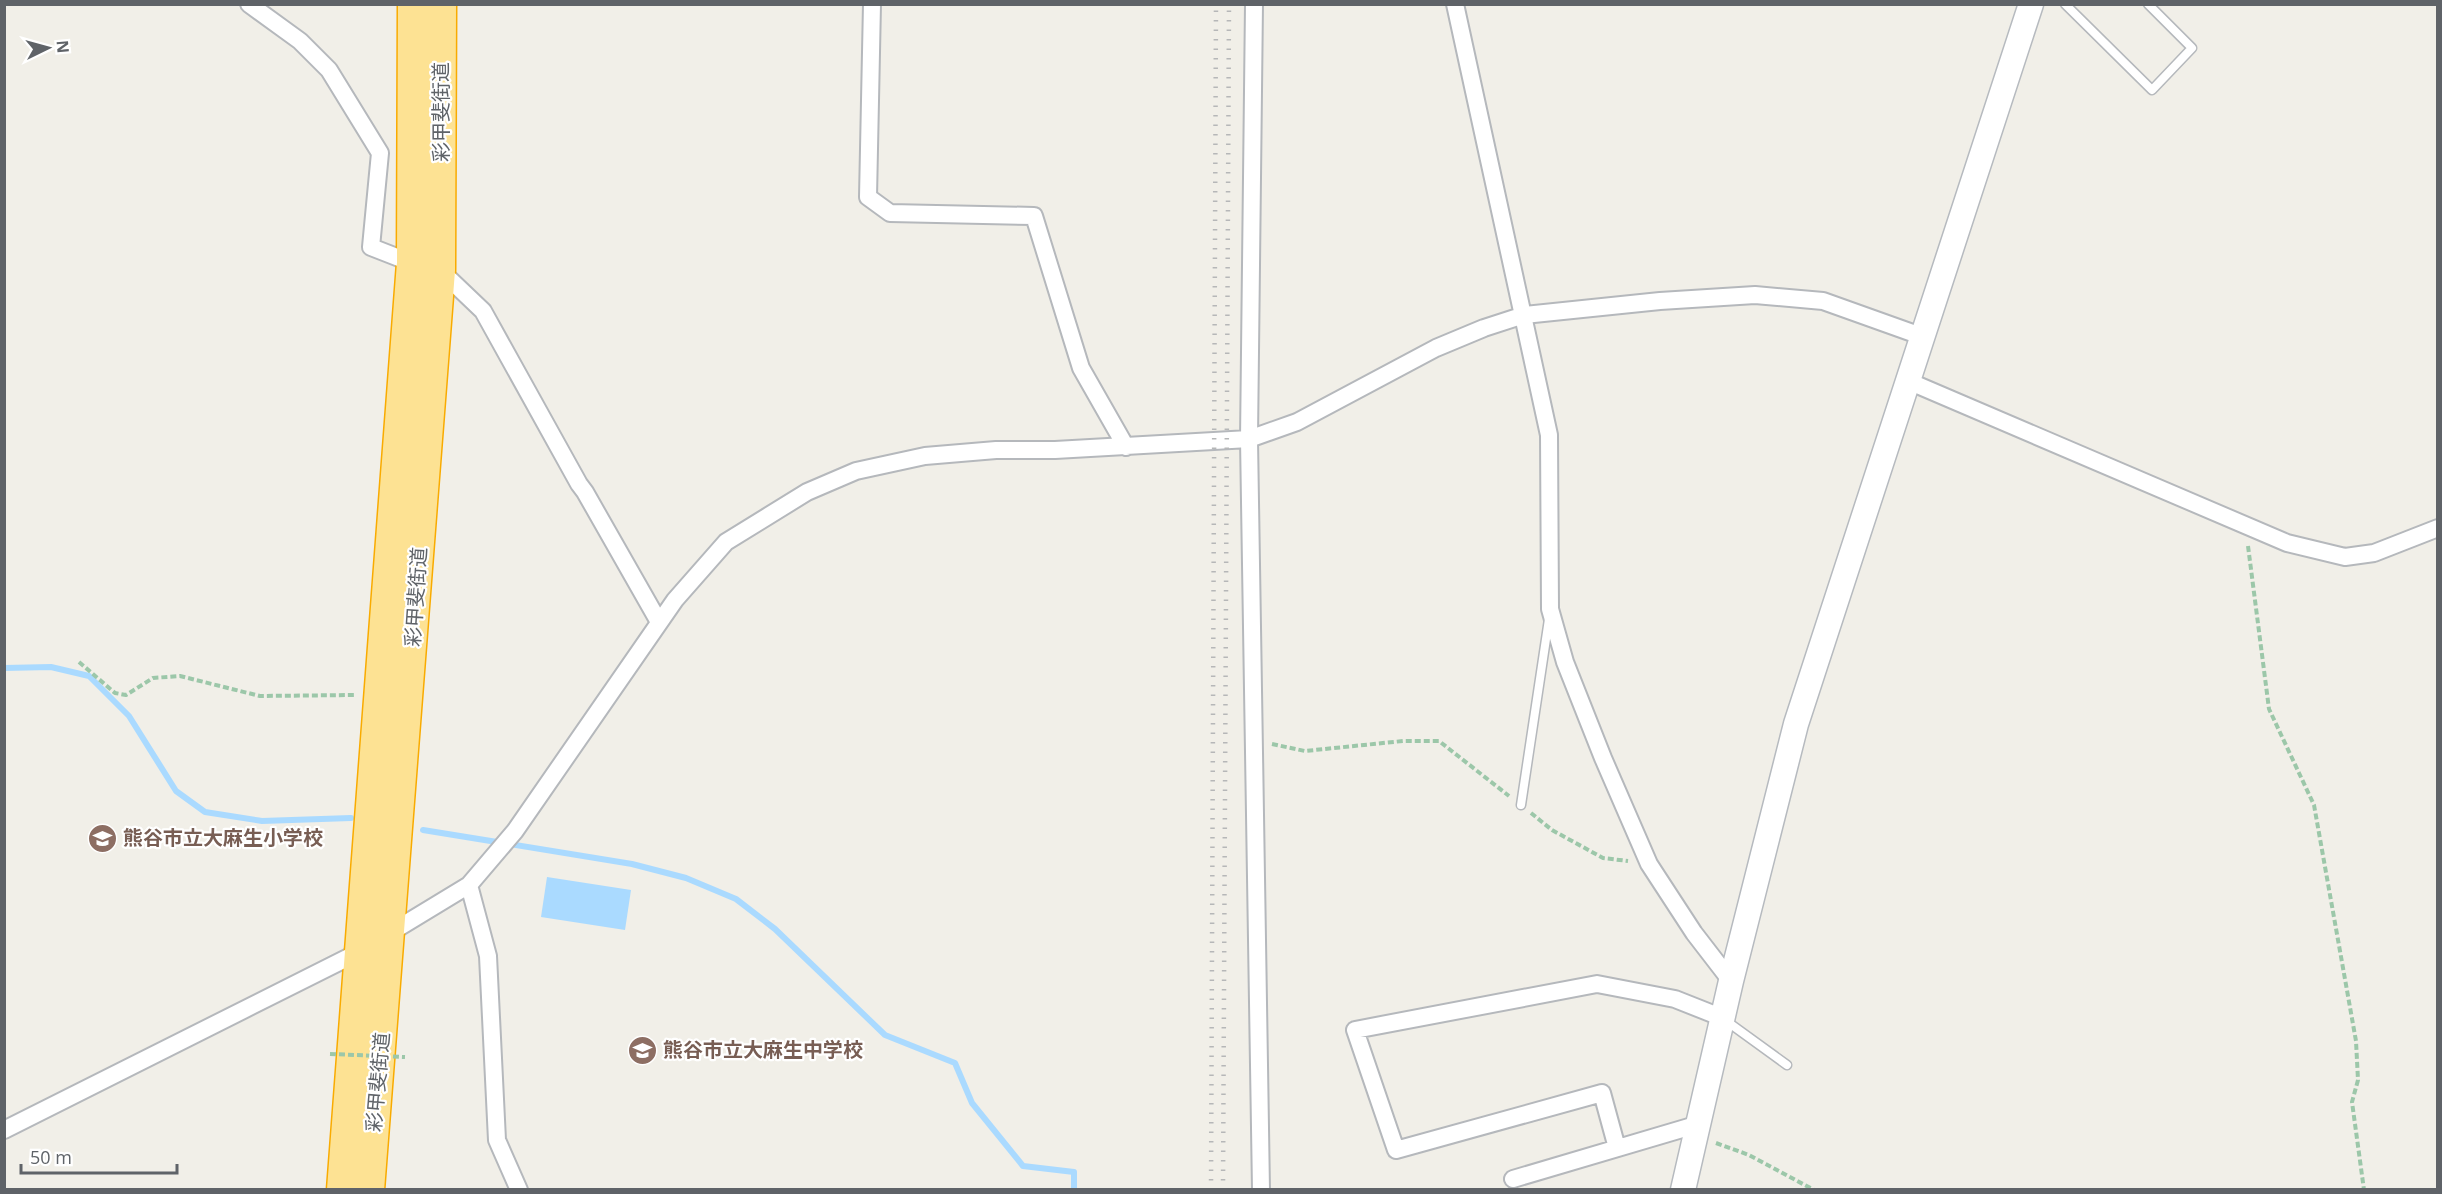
<svg xmlns="http://www.w3.org/2000/svg" width="2442" height="1194" viewBox="0 0 2442 1194" font-family="'Open Sans','Noto Sans JP',sans-serif">
	<style>
		.water { fill: #aadaff }
		.lines { fill: none; stroke-linecap: round; stroke-linejoin: round }
		.stream { stroke: #aadaff; stroke-width: 6 }
		.lane-casing { stroke: #b5b8bc; stroke-width: 11 }
		.street-casing { stroke: #b5b8bc; stroke-width: 20 }
		.secondary-casing { stroke: #b6babf; stroke-width: 27 }
		.highway-casing { stroke: #f9ab00; stroke-width: 33 }
		.path { stroke: #9cc7a9; stroke-width: 4; stroke-dasharray: 6 3; stroke-linecap: butt }
		.lane { stroke: #fff; stroke-width: 8 }
		.street { stroke: #fff; stroke-width: 16 }
		.secondary { stroke: #fff; stroke-width: 24 }
		.highway { stroke: #fde293; stroke-width: 30 }
		.rail { stroke: #b6b7b8; stroke-width: 4.5; stroke-dasharray: 1.5 8; stroke-linecap: butt }
		.path-bridge { stroke: #9cc7a9; stroke-width: 4; stroke-dasharray: 6 3; stroke-linecap: butt }
		.labels { text-anchor: middle; stroke-width: 4.5; stroke-linejoin: round; paint-order: stroke }
		.street-label { font-size: 20px; fill: #5f6368; stroke: #fff }
		.education-label { font-size: 20px; font-weight: bold; fill: #785e54; stroke: #fff; text-anchor: start }
	</style>
	<rect width="100%" height="100%" fill="#f1efe8"/>
	<path class="water" d="M547,877L631,890L625,930L541,917Z"/>
	<g class="lines">
		<path class="stream" d="M4,668L51,667L89,676L129,716L176,791L205,812L262,821L351,818
			M423,830L632,864L686,878L736,899L775,929L885,1035L955,1063L972,1103L1023,1166L1074,1172V1190"/>
		<defs>
			<path id="lane" d="M2065,4L2152,90L2192,48L2148,4
				M1521,805L1549,619
				M1725,1020L1787,1065"/>
			<path id="street" d="M249,4L300,41L329,70L380,153L371,247L412,263L440,270L483,311L579,484L585,492L659,622
				M872,4L868,197L890,213L1034,216L1081,368L1126,447
				M1254,4L1249,439L1261,1190
				M1455,4L1549,435L1550,609L1565,662L1603,758L1649,864L1694,933L1731,981
				M1908,381L2287,543L2345,557L2374,553L2438,528
				M469,885L488,956L497,1140L519,1190
				M385,936L469,885L515,831L675,600L726,542L807,492L856,471L925,456L996,450H1055L1249,439L1297,422L1436,348L1484,328L1524,315L1660,301L1755,295L1823,301L1921,336
				M4,1130L363,950
				M1617,1148L1602,1093L1396,1150L1355,1030L1597,984L1675,999L1723,1018
				M1513,1179L1699,1124"/>
			<path id="secondary" d="M1683,1190L1731,981L1796,724L2031,4"/>
			<path id="highway" d="M342,1190L412,263L413,4
				M369,1190L440,270L441,4"/>
		</defs>
		<use href="#lane" class="lane-casing"/>
		<use href="#street" class="street-casing"/>
		<use href="#secondary" class="secondary-casing"/>
		<use href="#highway" class="highway-casing"/>
		<path class="path" d="M2248,546L2269,709L2314,805L2356,1041L2358,1080L2352,1102L2364,1190
			M79,662L115,693L126,695L153,678L180,676L260,696L355,695
			M1272,744L1305,751L1403,741H1439L1509,796
			M1531,813L1552,830L1603,858L1628,861
			M1716,1143L1749,1155L1814,1190"/>
		<use href="#lane" class="lane"/>
		<use href="#street" class="street"/>
		<use href="#secondary" class="secondary"/>
		<use href="#highway" class="highway"/>
		<path class="rail" d="M1211,1190L1216,4
			M1223,1190L1229,4"/>
		<path class="path-bridge" d="M330,1054L405,1057"/>
	</g>
	<defs>
		<symbol id="school-disc" viewBox="-11 -11 22 22"><circle r="9.5" fill="#8d6e63" stroke="#fff"/><path d="M0-5L7-2L0 1L-7-2ZM-4 1L0 2.5L4 1V4Q0 6-4 4Z" fill="#fff"/></symbol>
	</defs>
	<g fill-rule="evenodd">
		<use href="#school-disc" x="86" y="822" width="33" height="33"/>
		<use href="#school-disc" x="626" y="1034" width="33" height="33"/>
	</g>
	<g class="labels">
		<g class="street-label">
			<text transform="translate(441 112) rotate(-90)" y="7">彩甲斐街道</text>
			<text transform="translate(416 597) rotate(-86)" y="7">彩甲斐街道</text>
			<text transform="translate(378 1082) rotate(-85)" y="7">彩甲斐街道</text>
		</g>
		<g class="education-label">
			<text x="123" y="845">熊谷市立大麻生小学校</text>
			<text x="663" y="1057">熊谷市立大麻生中学校</text>
		</g>
	</g>
	<rect width="2442" height="1194" fill="none" stroke="#5f6368" stroke-width="12"/>
	<g transform="translate(48 48) rotate(85)" stroke="#ffffff" stroke-width="4.5" paint-order="stroke">
	<path d="M0-4.5L10 22L0 15L-10 22Z" fill="#5f6368"/>
	<text y="-9" font-size="16" font-weight="bold" text-anchor="middle" fill="#5f6368">N</text>
	</g>
	<path d="M21 1164v9h156v-9" fill="none" stroke="#5f6368" stroke-width="3"/>
	<text x="30" y="1164" font-size="18" fill="#5f6368" stroke="#ffffff" stroke-width="4.5" paint-order="stroke">50 m</text>
</svg>
